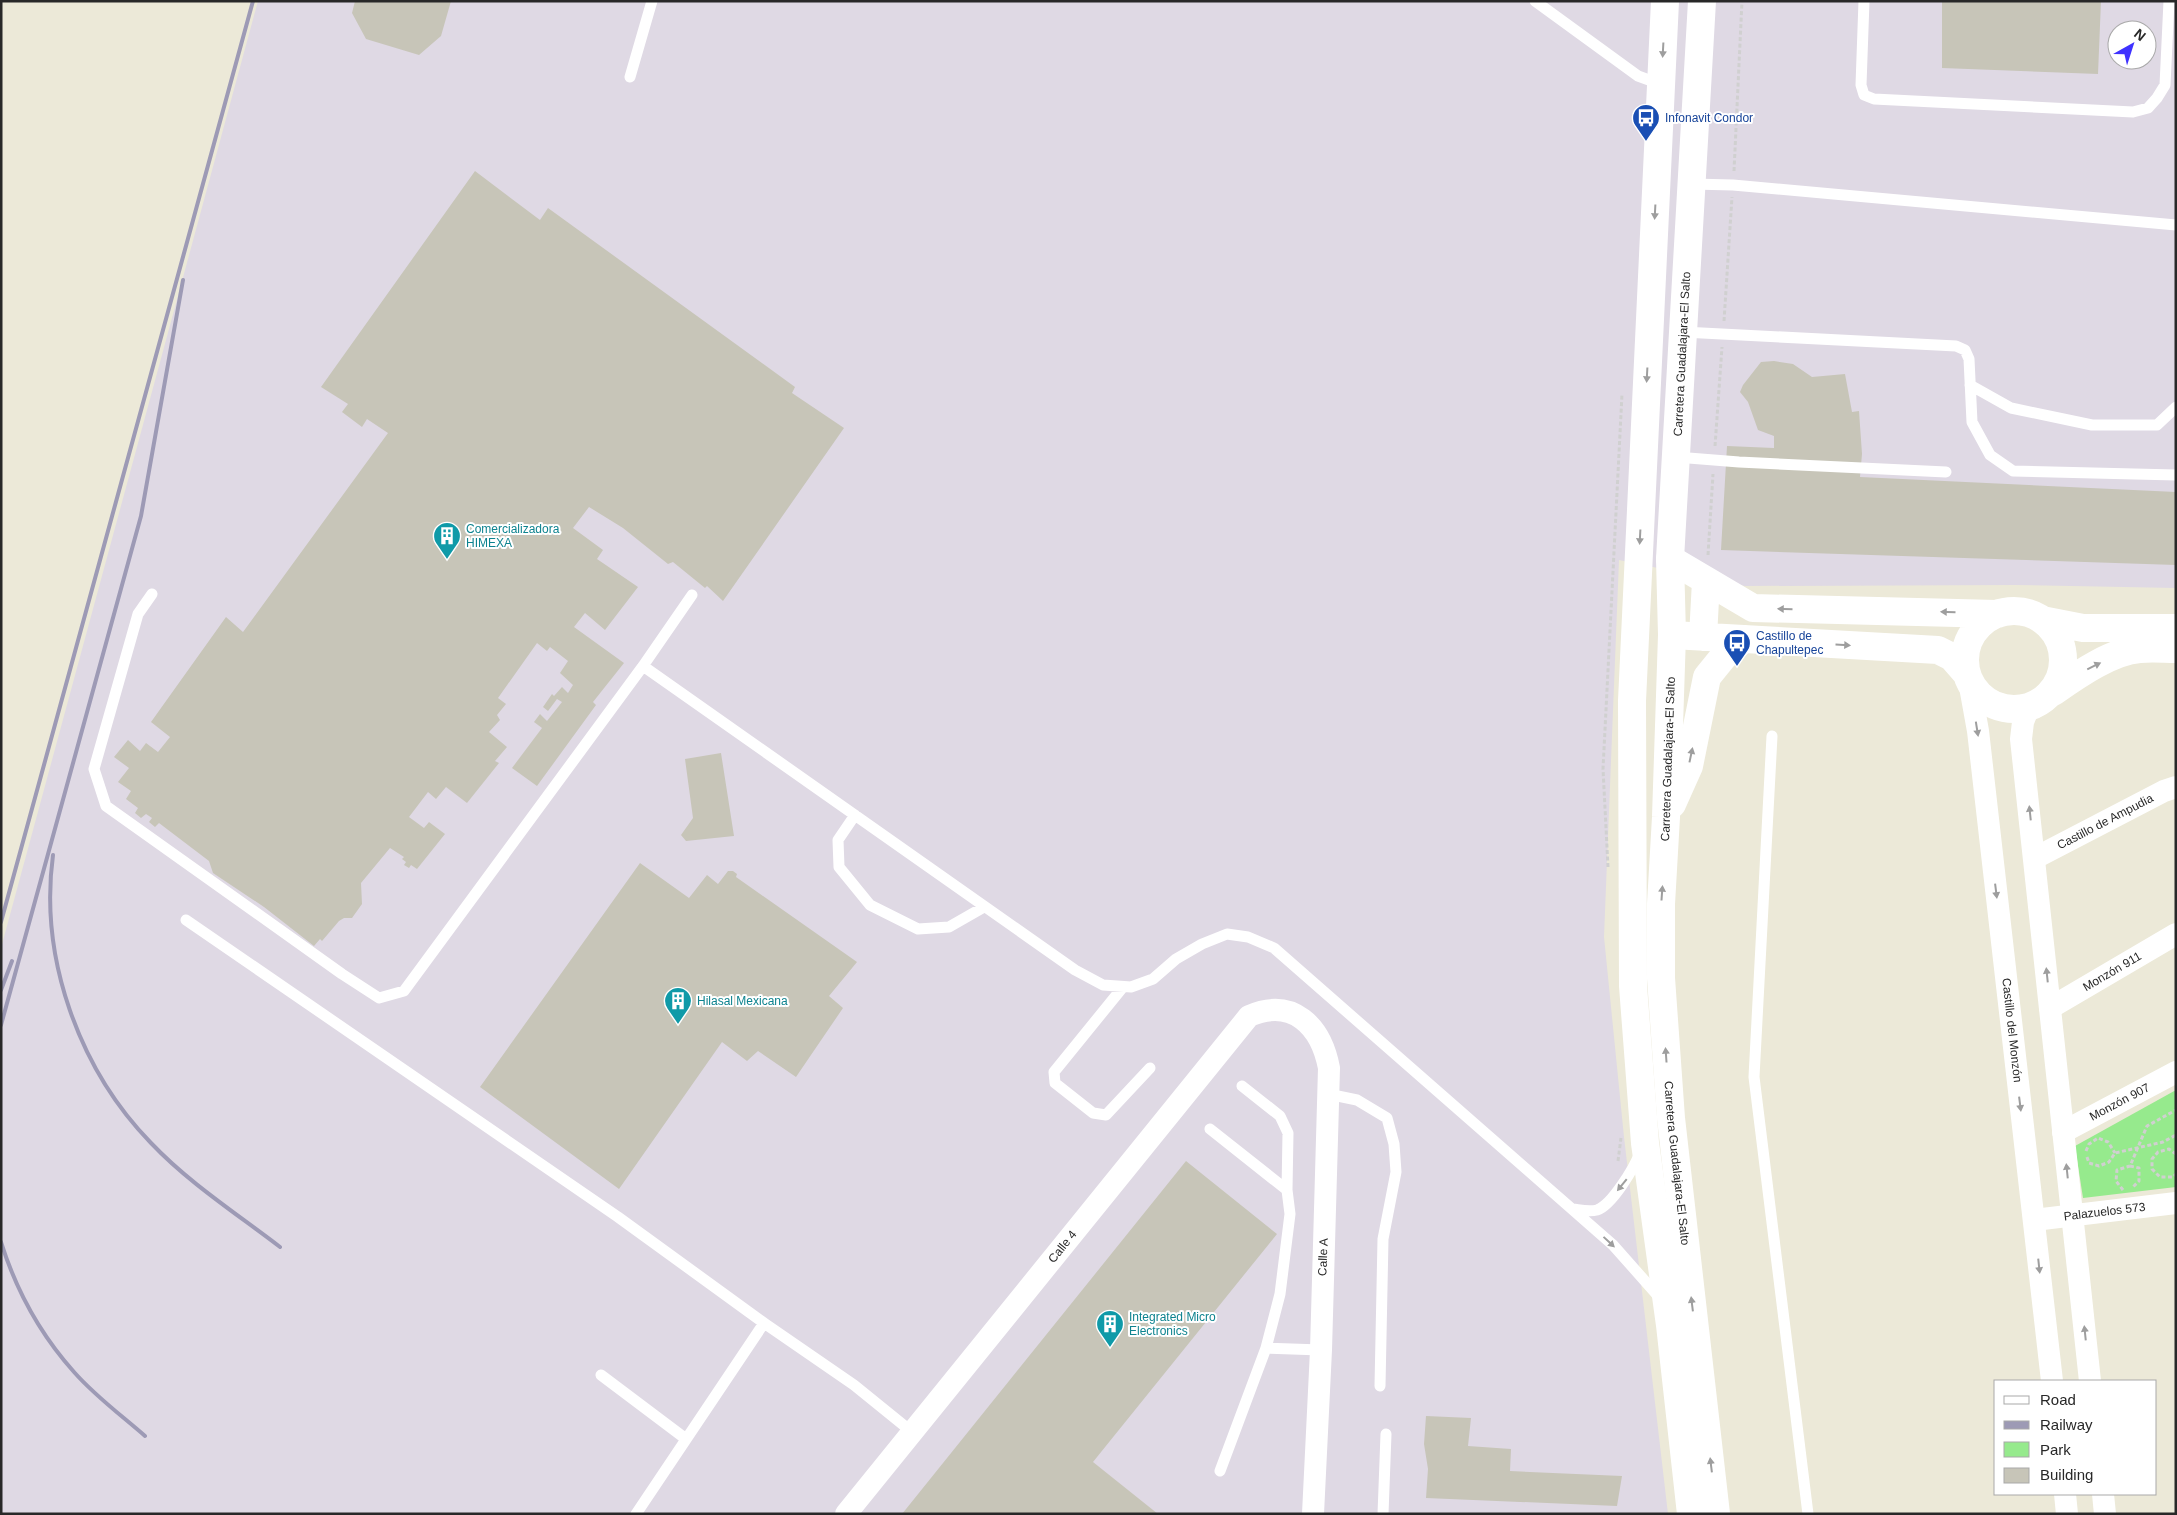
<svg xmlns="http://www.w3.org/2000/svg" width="2177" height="1515" viewBox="0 0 2177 1515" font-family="Helvetica,sans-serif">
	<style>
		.industrial { fill: #dfd9e4; fill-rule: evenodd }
		.green { fill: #96ea8d }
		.building { fill: #c7c5b8 }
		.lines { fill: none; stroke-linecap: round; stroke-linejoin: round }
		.path { stroke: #d0d0d0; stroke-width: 3; stroke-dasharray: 4 2.5; stroke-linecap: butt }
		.service { stroke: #fff; stroke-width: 11 }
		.minor { stroke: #fff; stroke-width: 22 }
		.tertiary { stroke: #fff; stroke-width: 28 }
		.secondary { stroke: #fff; stroke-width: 28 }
		.rail { stroke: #9d9ab5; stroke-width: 4 }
		.oneway { fill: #9e9e9e }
		.labels { text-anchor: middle; stroke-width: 4; stroke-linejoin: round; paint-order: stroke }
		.transit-label { font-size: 12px; fill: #164399; stroke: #fff; text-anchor: start }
		.street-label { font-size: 12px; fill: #282828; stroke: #fff }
		.culture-label { font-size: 12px; fill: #0d838f; stroke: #fff; text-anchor: start }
	</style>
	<rect width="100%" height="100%" fill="#ece9d8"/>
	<path class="industrial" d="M258,1H2176V588L2015,585L1745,586L1619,560L1604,937L1624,1137L1668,1514H1V948ZM2117,30H2147V60H2117Z"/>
	<path class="green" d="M2176,1090V1187L2083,1198L2075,1146Z"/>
	<path class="building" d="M355,1H451L441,36L419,55L366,39L352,13Z
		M1942,1H2101L2098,74L1942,68Z
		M475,171L540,220L548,208L795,387L792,393L844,428L723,601L707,586L705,588L673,562L668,564L623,528L589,507L573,528L603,550L597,559L638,587L605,630L585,613L574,627L624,663L593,702L596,705L537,786L512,768L542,728L534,722L540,714L547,721L562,702L557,699L548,711L543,707L552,694L554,696L562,687L568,693L573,685L560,673L568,661L550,647L547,651L537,643L498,698L506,704L497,715L500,720L489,732L507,747L495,761L499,763L467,803L446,787L436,799L428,792L409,817L424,828L429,822L445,834L417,869L411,865L409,868L404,865L406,862L402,859L404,857L390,848L361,883L362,904L352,918H344L339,921L322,941L320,939L314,946L264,907L213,873L209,861L159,823L155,827L149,822L152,818L146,814L141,818L135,813L138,808L126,799L131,791L118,782L129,768L114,757L128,740L140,751L146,743L158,752L170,737L151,722L226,617L243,632L388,433L367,419L362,427L342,412L348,404L321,387Z
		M1774,361L1793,364L1812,377L1845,374L1852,412L1859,411L1862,454L1860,477L2176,492V565L1721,550L1727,446L1774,448V436L1758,430L1748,402L1740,392L1743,385L1761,362Z
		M721,753L734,836L686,841L681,835L693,818L685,759Z
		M640,863L689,898L707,875L718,884L728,871H733L737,874L736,877L857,962L829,996L843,1008L796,1077L758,1051L747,1061L722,1042L619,1189L480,1087Z
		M1186,1161L1277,1234L1093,1462L1158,1514H902Z
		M1426,1416L1471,1418L1468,1446L1511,1449L1510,1471L1622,1476L1617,1506L1426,1498L1428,1469L1424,1444Z"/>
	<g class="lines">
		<path class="path" d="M1734,171L1742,1
			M1724,321L1732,197
			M1715,446L1722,347
			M1708,555L1713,474
			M1608,867L1603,769L1622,394
			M2086,1151L2089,1144L2098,1138L2108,1142L2115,1153
			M2176,1154L2169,1149L2158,1152L2152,1159V1169L2160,1177H2173L2176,1174
			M2087,1157L2089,1163L2099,1166L2109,1162L2115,1153L2163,1142L2176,1135
			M1618,1161L1621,1138
			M2130,1166L2139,1168V1181L2132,1188
			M2123,1190L2116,1181L2117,1170L2130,1166L2147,1126L2176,1110"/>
		<path class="service" d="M1535,1L1638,76L1660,84
			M1864,1L1861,85L1864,95L1874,99L2133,112L2148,108L2157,98L2165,85L2169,1
			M630,77L652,1
			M1692,184L1733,185L2176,225
			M1683,332L1956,346L1965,350L1969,359L1972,422L1990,455L2013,471L2176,475
			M1970,385L2011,408L2092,425H2157L2176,407
			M1676,457L1739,462L1946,472
			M152,594L138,614L94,769L106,806L342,974L379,998L404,991L643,666L692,595
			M643,666L1075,970L1103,985L1131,987L1153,979L1176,959L1202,944L1227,934L1248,937L1274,948L1613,1245L1660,1298
			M1772,736L1754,1077L1808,1514
			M855,815L838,840L839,867L870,905L918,929L949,927L984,907
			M186,920L618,1217L764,1323
			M1123,987L1054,1072L1055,1083L1093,1113L1106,1115L1150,1068
			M1242,1086L1280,1116L1288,1133L1287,1190L1290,1214L1280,1294L1266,1348L1321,1350
			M1328,1094L1357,1100L1387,1118L1394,1144L1396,1172L1383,1239L1380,1386
			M1210,1129L1287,1190
			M1573,1209C1581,1210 1589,1212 1597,1210C1612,1205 1634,1168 1640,1153
			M601,1375L686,1439
			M1220,1471L1266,1348
			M636,1514L764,1323L854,1385L912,1432
			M1383,1514L1386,1434"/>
		<g class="minor">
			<path id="s1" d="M1969,681L1978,731L2052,1381"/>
			<path d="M2029,707L2023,722L2021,739L2090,1381"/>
			<path id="s2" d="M2035,858L2164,791L2176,787"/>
			<path id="s3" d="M2050,1008L2176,934"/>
			<path id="s4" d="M2063,1132L2176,1072"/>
			<path id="s5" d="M2034,1220L2176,1203"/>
			<path d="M2065,1494L2067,1514"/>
			<path d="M2103,1494L2105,1514"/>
			<path id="s6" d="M846,1514L1249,1016C1293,997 1321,1026 1329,1068L1321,1350L1313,1514"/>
		</g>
		<path class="tertiary" d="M1670,559L1753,608L1997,614
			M1965 660a49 49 0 1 1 98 0a49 49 0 1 1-98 0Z
			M2042,620L2083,628H2176
			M1672,635L1938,650L1952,657L1966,673
			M1703,637L1706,581
			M2053,692C2076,676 2111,651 2140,649C2152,648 2164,649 2176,649"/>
		<g class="secondary">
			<path d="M1665,1L1632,701L1633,986L1645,1143L1670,1325L1691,1514"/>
			<path id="s7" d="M1702,1L1670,559L1672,635L1666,817L1661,904V978L1671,1118L1716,1514"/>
			<path d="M1672,804L1689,766L1707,677L1724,656L1743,639"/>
		</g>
		<path class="rail" d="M53,855C39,958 79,1069 151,1143C189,1183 237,1214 280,1247
			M1,922L253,1
			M1,990L12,961
			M1,1025L141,516L183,280
			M1,1242C16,1290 40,1334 74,1372C95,1396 121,1415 145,1436"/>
	</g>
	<defs><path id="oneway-solid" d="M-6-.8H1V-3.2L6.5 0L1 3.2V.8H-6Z" transform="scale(1.25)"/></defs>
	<g class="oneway">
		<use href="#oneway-solid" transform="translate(1663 50) rotate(93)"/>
		<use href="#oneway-solid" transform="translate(1655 212) rotate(93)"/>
		<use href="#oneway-solid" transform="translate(1647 375) rotate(93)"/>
		<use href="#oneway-solid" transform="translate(1640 537) rotate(93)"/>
		<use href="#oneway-solid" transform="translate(1785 609) rotate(-179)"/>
		<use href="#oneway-solid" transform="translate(1948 612) rotate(-179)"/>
		<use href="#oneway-solid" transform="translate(1843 645) rotate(3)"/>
		<use href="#oneway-solid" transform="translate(2094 666) rotate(-26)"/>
		<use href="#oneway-solid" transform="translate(1977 729) rotate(81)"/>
		<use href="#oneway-solid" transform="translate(1691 755) rotate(-78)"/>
		<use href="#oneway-solid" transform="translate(2030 813) rotate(-96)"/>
		<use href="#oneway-solid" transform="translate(1996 891) rotate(83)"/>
		<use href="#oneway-solid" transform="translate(1662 893) rotate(-86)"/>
		<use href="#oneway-solid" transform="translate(2047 975) rotate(-96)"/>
		<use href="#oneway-solid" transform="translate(1666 1055) rotate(-94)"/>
		<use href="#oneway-solid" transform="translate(2020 1104) rotate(83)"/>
		<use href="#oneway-solid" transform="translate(2067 1171) rotate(-96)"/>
		<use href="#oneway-solid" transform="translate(1622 1185) rotate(129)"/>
		<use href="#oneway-solid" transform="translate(1609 1242) rotate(43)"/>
		<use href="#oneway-solid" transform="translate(2039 1266) rotate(84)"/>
		<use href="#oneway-solid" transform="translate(1692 1304) rotate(-97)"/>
		<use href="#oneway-solid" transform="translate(2085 1333) rotate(-96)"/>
		<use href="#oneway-solid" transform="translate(1711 1465) rotate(-97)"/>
	</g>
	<defs>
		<symbol id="bus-pin" viewBox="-11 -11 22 30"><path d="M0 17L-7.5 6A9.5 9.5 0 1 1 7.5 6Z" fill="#1a4fb4" stroke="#fff"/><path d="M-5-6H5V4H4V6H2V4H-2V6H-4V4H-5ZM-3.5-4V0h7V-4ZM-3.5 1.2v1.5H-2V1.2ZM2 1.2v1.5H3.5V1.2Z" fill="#fff"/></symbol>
		<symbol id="building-pin" viewBox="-11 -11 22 30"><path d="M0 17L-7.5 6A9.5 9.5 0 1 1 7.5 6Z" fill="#0f9aa8" stroke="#fff"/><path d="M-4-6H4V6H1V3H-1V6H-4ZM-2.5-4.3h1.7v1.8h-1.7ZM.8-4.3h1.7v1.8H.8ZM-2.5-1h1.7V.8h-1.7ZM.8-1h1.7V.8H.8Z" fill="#fff"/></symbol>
	</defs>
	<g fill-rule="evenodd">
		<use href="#bus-pin" x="1630" y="102" width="32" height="43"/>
		<use href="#building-pin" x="431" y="520" width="32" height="43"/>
		<use href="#bus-pin" x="1721" y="627" width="32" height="43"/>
		<use href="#building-pin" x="662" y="985" width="32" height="43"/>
		<use href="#building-pin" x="1094" y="1308" width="32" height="43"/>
	</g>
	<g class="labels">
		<g class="transit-label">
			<text x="1665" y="122">Infonavit Condor</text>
			<text x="1756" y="640">Castillo de<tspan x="1756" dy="14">Chapultepec</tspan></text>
		</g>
		<g class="street-label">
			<text transform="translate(1682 354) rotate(-87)" y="4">Carretera Guadalajara-El Salto</text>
			<text transform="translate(1668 759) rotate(-88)" y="4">Carretera Guadalajara-El Salto</text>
			<text dy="4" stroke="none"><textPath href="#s2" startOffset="79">Castillo de Ampudia</textPath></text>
			<text dy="4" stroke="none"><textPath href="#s3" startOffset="72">Monzón 911</textPath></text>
			<text dy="4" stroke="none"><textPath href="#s1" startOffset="352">Castillo del Monzón</textPath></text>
			<text dy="4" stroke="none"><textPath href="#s4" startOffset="64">Monzón 907</textPath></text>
			<text dy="4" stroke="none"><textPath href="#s7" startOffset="1164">Carretera Guadalajara-El Salto</textPath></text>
			<text dy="4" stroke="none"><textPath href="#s5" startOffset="71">Palazuelos 573</textPath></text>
			<text dy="4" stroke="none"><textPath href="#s6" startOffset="344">Calle 4</textPath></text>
			<text transform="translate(1323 1257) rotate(-88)" y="4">Calle A</text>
		</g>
		<g class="culture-label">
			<text x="466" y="533">Comercializadora<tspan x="466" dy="14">HIMEXA</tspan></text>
			<text x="697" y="1005">Hilasal Mexicana</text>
			<text x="1129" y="1321">Integrated Micro<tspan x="1129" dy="14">Electronics</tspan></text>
		</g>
	</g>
	<rect width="2177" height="1515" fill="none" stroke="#282828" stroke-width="5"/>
	<rect x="1994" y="1380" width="162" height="115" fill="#ffffff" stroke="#a9a9a9"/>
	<rect x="2004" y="1396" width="25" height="8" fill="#ffffff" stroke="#a9a9a9"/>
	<text x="2040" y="1405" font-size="15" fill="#282828">Road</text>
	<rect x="2004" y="1421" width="25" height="8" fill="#9d9ab5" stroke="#a9a9a9"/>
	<text x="2040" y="1430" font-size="15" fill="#282828">Railway</text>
	<rect x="2004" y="1442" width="25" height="15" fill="#96ea8d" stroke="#a9a9a9"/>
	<text x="2040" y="1455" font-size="15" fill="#282828">Park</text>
	<rect x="2004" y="1468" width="25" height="15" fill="#c7c5b8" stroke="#a9a9a9"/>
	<text x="2040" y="1480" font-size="15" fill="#282828">Building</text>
	<g transform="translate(2132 45) rotate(39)"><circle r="24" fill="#ffffff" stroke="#a9a9a9"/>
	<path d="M0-4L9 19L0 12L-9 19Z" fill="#3f32ff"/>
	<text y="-8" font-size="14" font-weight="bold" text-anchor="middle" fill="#282828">N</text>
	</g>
</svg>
